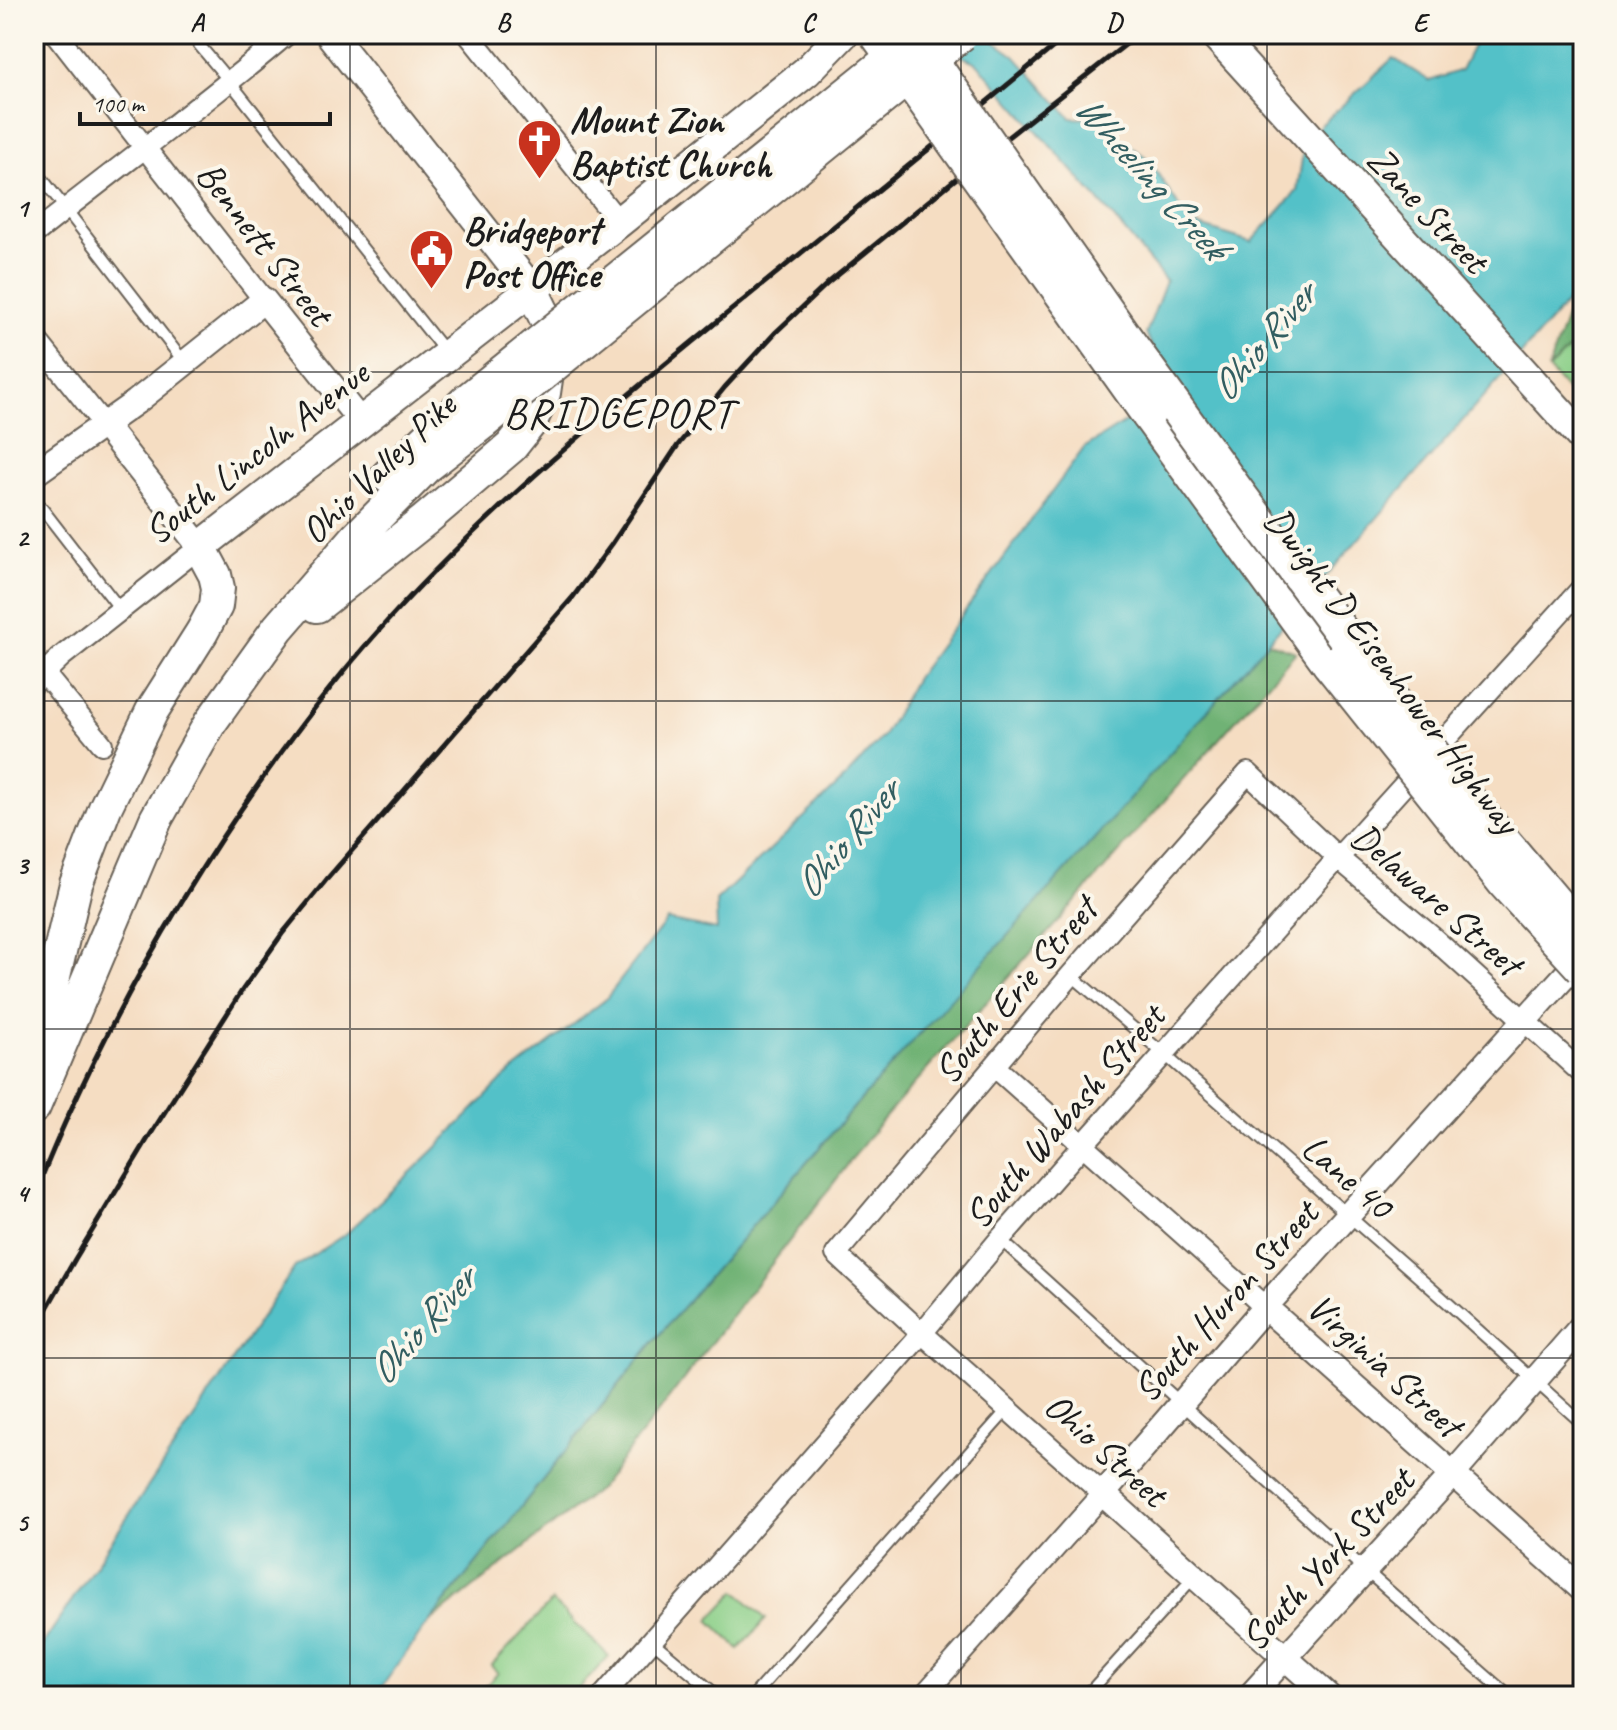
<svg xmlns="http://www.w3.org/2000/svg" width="1617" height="1730" viewBox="0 0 1617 1730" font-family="Caveat,sans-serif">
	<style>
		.green { fill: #8bcf88; stroke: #547652; stroke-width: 2 }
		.forest { fill: #70b274; stroke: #466748; stroke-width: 2 }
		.water { fill: #53c1c8; stroke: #386e72; stroke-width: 2 }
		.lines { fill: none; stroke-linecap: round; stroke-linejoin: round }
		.service-casing { stroke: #686056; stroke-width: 14 }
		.minor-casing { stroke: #686056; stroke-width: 24 }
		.tertiary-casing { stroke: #686056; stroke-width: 28 }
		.secondary-casing { stroke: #686056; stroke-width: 32 }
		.primary-casing { stroke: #686056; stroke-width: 34 }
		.trunk-casing { stroke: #686056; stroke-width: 36 }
		.motorway-casing { stroke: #686056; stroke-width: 38 }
		.service { stroke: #fff; stroke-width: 10 }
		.minor { stroke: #fff; stroke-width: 20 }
		.tertiary { stroke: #fff; stroke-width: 24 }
		.secondary { stroke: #fff; stroke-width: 28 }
		.primary { stroke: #fff; stroke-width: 30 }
		.trunk { stroke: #fff; stroke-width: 32 }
		.motorway { stroke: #fff; stroke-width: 34 }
		.rail { stroke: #1c1c1c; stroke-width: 5 }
		.trunk-bridge-casing { stroke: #686056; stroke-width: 36; stroke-linecap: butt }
		.motorway-bridge-casing { stroke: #686056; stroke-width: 38; stroke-linecap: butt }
		.trunk-bridge { stroke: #fff; stroke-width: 32 }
		.motorway-bridge { stroke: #fff; stroke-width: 34 }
		.grid { fill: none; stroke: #1c1c1c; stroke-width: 2; stroke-opacity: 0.55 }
		.labels { text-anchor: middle; stroke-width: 8; stroke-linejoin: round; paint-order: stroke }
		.poi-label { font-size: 38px; font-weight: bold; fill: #1c1c1c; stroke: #fbf7ec; text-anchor: start }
		.street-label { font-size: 38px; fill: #1c1c1c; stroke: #fbf7ec }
		.water-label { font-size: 40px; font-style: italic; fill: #325e61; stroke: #fbf7ec }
		.quarter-label { font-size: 42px; letter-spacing: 2px; fill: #1c1c1c; stroke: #fbf7ec }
		.neatline { fill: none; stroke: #1c1c1c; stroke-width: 3 }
		.grid-label { font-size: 26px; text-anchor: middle; font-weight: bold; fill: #1c1c1c }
	</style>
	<rect width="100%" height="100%" fill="#fbf7ec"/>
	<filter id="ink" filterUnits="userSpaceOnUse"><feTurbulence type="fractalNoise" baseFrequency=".0125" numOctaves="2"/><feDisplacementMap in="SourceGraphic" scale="16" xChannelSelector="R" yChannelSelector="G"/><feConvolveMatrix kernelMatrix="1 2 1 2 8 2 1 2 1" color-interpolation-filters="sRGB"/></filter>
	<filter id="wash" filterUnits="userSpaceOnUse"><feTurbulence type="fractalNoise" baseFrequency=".006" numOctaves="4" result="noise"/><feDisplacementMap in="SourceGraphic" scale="32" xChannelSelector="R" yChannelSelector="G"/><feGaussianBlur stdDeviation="1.8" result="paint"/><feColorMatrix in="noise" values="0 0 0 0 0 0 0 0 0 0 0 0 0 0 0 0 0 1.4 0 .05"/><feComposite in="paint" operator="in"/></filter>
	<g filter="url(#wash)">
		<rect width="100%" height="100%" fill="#f5ddc2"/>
		<path class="green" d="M1583,337V409L1548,369Z
			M736,1591L766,1619L739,1649L709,1620Z
			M552,1601L609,1656L572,1696H476L498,1673L491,1666Z"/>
		<path class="forest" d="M1583,283V337L1548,369L1574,294Z
			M1267,642L1296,652L879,1124L600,1488L428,1623L653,1342L855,1106Z"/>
		<path class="water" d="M913,34H984L1015,56L1071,118L1095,119L1148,159L1190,223L1251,242L1297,191L1305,140L1393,58L1430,81L1461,70L1479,34H1583V284L1128,801L855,1106L653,1342L428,1623L375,1696H34V1657L295,1267L347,1233L434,1150L504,1078L605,1000L667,920L717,930L716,901L844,779L884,735L916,678L1084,448L1175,391L1146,334L1166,281L1109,212L977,63Z"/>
	</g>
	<g filter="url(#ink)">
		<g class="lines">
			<defs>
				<path id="service" d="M190,34L230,82L446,353
					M34,168L184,362
					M34,498L120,609
					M1071,975L1164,1054L1439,1295L1583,1424
					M1000,1239L1364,1569L1509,1696
					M651,1640L718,1696
					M753,1696L1008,1409
					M1086,1696L1194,1577"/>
				<path id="minor" d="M56,34L264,300
					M468,34L619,222
					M34,234C118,167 205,104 287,34
					M34,337L104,425
					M34,661L102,744
					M34,683L61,657L200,547
					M995,1067L1265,1307
					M603,1696L922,1333L1000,1239L1082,1146L1338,858L1583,587
					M923,1696L1103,1494L922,1333L836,1254L1071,975L1248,773L1338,858L1431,936L1583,1074"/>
				<path id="tertiary" d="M104,425L200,547
					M34,474L136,402L264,300L360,421
					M1265,1307L1583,1590
					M1250,1696L1453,1474L1583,1325
					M1328,1696L1103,1494L1265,1307L1583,956"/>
				<path id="secondary" d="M330,34L532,290"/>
				<path id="primary" d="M1215,34L1583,438
					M200,547L619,222L807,71L843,34"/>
				<path id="trunk" d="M387,476L466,401
					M317,606L425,520L511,447L530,423L544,393L549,359L548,323L532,290
					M39,1039L76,884L105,808L152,711L202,632L216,606L218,588L215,575L200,547
					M34,1107L156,819L210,723L278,628L356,538L426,467L484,422"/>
				<path id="motorway" d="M1148,414L1330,664"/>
			</defs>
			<use href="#service" class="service-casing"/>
			<use href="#minor" class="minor-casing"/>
			<use href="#tertiary" class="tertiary-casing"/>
			<use href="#secondary" class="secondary-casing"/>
			<use href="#primary" class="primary-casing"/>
			<use href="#trunk" class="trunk-casing"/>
			<use href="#motorway" class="motorway-casing"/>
			<use href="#service" class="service"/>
			<use href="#minor" class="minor"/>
			<use href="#tertiary" class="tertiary"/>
			<use href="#secondary" class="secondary"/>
			<use href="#primary" class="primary"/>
			<use href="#trunk" class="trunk"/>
			<use href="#motorway" class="motorway"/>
			<path class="rail" d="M34,1196C45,1169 56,1142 68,1116C126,988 198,867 280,754C310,713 341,673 374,636C476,520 594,422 713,325C831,228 951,132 1069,34
				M34,1331L75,1259L147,1140L241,992L282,934L327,879L573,597L612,544L678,445L725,387L776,332L828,283L980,159L1139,34"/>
			<defs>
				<path id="trunk-bridge" d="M466,401L912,41
					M484,422L962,34"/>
				<path id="motorway-bridge" d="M877,34L1148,414
					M912,34L1125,338L1240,496L1457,787L1568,918L1583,932
					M1330,664L1505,883L1583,968"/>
			</defs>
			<use href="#trunk-bridge" class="trunk-bridge-casing"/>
			<use href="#motorway-bridge" class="motorway-bridge-casing"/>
			<use href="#trunk-bridge" class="trunk-bridge"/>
			<use href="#motorway-bridge" class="motorway-bridge"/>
		</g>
	</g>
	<path class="grid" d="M350,34V1696M656,34V1696M961,34V1696M1267,34V1696M34,372H1583M34,701H1583M34,1029H1583M34,1358H1583"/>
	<defs>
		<symbol id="church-pin" viewBox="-11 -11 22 30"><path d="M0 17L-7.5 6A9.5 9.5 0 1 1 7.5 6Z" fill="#c8321e" stroke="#fbf7ec"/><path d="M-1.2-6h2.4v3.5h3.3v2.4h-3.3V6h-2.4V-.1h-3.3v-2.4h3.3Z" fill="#fff"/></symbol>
		<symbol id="civic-pin" viewBox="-11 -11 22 30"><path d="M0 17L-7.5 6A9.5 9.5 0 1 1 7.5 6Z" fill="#c8321e" stroke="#fbf7ec"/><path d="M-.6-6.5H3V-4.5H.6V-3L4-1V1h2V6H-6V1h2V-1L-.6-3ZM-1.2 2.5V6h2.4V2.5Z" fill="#fff"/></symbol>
	</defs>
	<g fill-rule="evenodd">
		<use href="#church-pin" x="514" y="116" width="51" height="69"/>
		<use href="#civic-pin" x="406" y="226" width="51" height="69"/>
	</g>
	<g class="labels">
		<g class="poi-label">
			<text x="570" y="133">Mount Zion<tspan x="570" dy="44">Baptist Church</tspan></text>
			<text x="463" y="243">Bridgeport<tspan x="463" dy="44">Post Office</tspan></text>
		</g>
		<g class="street-label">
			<text transform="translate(1428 209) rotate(47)" y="13">Zane Street</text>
			<text transform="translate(265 243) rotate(52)" y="13">Bennett Street</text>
			<text transform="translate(256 452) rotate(-38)" y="13">South Lincoln Avenue</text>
			<text transform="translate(378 468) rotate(-44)" y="13">Ohio Valley Pike</text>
			<text transform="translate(1393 670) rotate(53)" y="13">Dwight D Eisenhower Highway</text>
			<text transform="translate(1437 899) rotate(41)" y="13">Delaware Street</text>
			<text transform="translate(1015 990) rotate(-50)" y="13">South Erie Street</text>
			<text transform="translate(1064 1116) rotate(-49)" y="13">South Wabash Street</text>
			<text transform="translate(1348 1176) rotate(41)" y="13">Lane 40</text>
			<text transform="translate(1225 1301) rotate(-48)" y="13">South Huron Street</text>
			<text transform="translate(1385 1365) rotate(42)" y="13">Virginia Street</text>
			<text transform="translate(1106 1449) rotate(42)" y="13">Ohio Street</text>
			<text transform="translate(1327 1559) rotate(-47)" y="13">South York Street</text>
		</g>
		<g class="water-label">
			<text transform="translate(1152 176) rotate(48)" y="14">Wheeling Creek</text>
			<text transform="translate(1262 341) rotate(-50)" y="14">Ohio River</text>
			<text transform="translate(846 838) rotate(-50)" y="14">Ohio River</text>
			<text transform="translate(421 1325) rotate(-49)" y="14">Ohio River</text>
		</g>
		<g class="quarter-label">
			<text x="619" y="427">BRIDGEPORT</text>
		</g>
	</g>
	<rect width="1617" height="1730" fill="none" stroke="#fbf7ec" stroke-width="88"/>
	<path d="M80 112v12h250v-12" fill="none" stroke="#1c1c1c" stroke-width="4"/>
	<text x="92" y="112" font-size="24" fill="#1c1c1c" stroke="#fbf7ec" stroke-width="6" paint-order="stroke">100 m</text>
	<rect x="44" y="44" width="1529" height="1642" class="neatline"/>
	<g class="grid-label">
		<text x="197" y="31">A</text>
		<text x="503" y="31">B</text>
		<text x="808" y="31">C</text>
		<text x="1114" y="31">D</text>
		<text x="1420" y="31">E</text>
		<text x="22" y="217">1</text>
		<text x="22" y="546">2</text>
		<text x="22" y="874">3</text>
		<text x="22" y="1202">4</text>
		<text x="22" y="1531">5</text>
	</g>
</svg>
